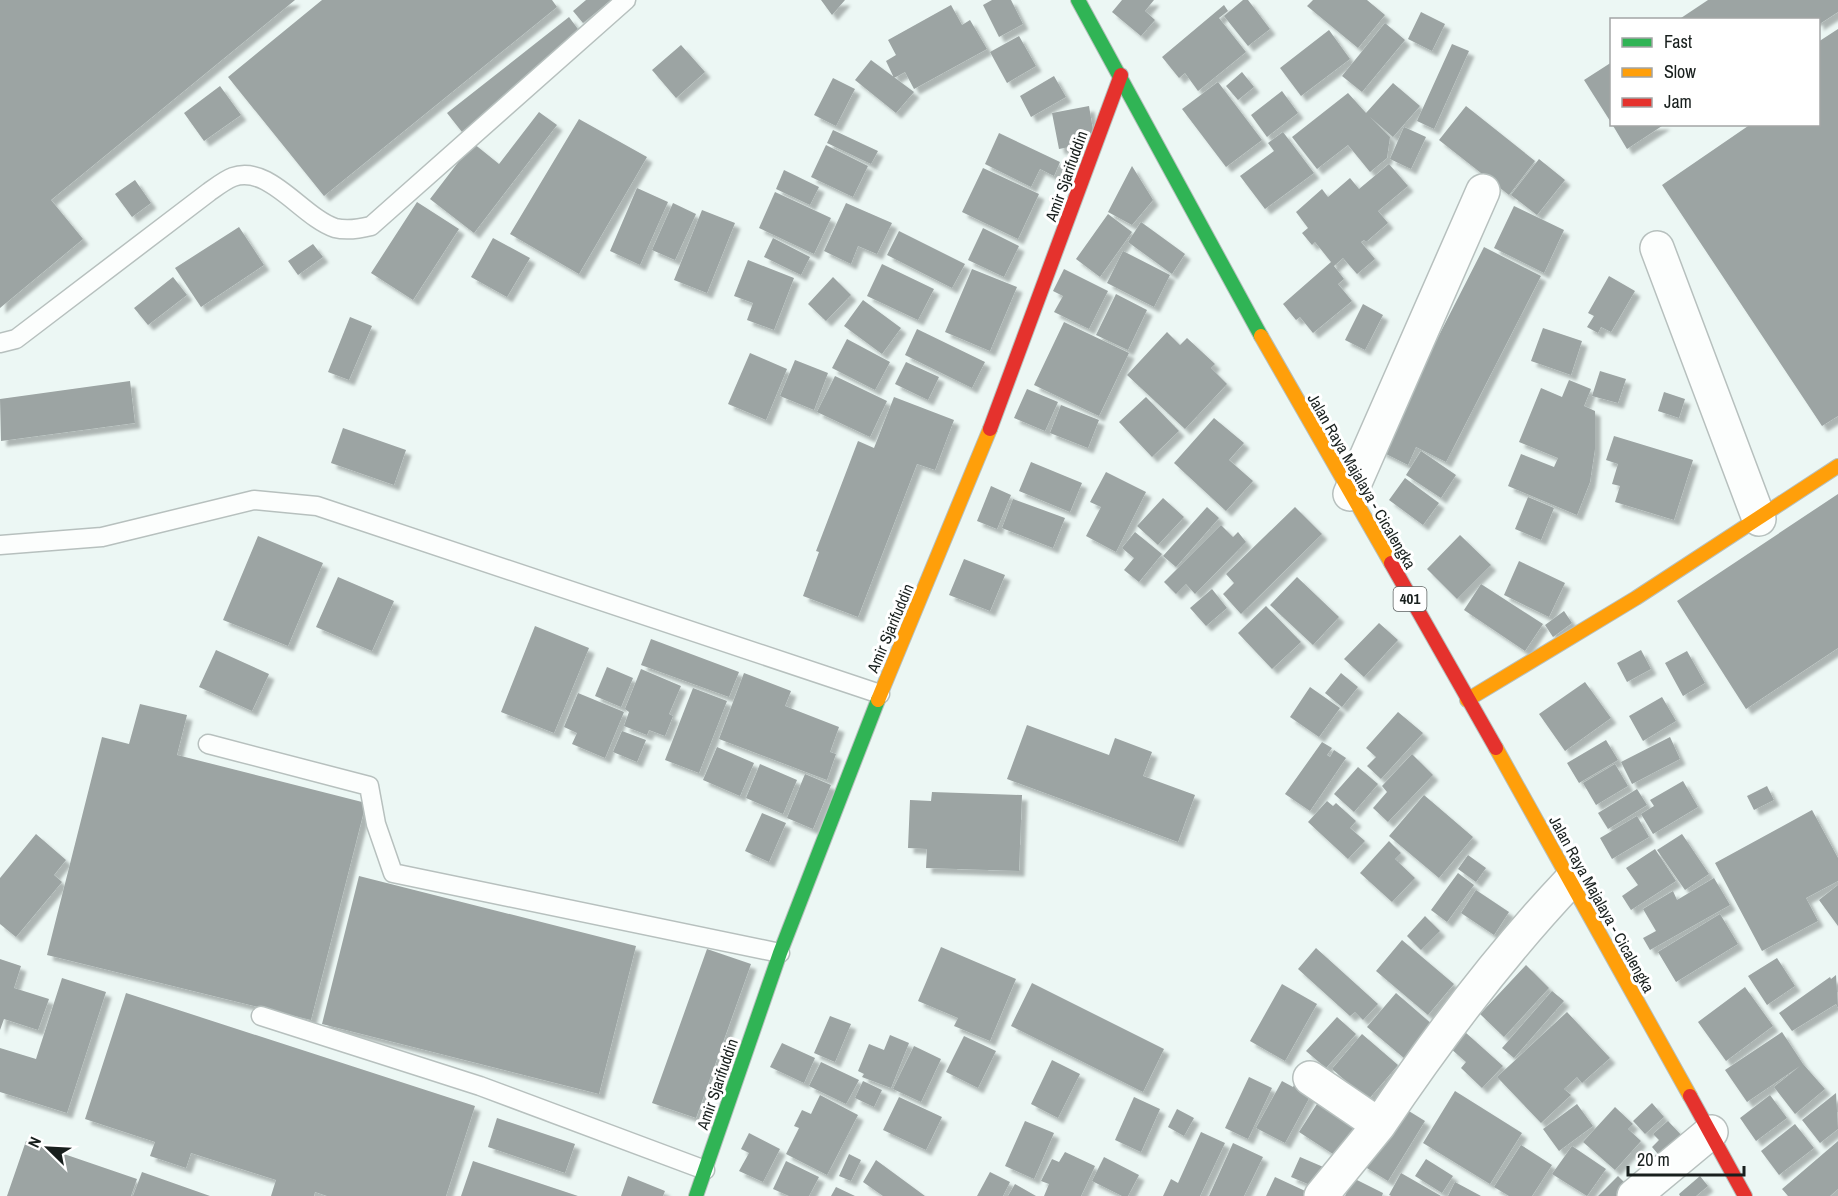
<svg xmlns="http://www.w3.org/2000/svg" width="1838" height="1196" viewBox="0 0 1838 1196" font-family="'Archivo Narrow',sans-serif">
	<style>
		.building { fill: #9ca4a3; filter: url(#shadow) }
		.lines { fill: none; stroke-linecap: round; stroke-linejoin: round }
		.lane-casing { stroke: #b7c0be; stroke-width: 21 }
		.street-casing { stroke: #b7c0be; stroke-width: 36 }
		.fast-casing { stroke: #b7c0be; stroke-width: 16 }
		.slow-casing { stroke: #b7c0be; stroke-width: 16 }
		.jam-casing { stroke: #b7c0be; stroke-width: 16 }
		.lane { stroke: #fcfefd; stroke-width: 18 }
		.street { stroke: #fcfefd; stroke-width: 33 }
		.fast { stroke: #30b455; stroke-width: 14 }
		.slow { stroke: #ff9f0a; stroke-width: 14 }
		.jam { stroke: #e5322d; stroke-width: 14 }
		.labels { text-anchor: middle; stroke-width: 6; stroke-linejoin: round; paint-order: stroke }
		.shield { fill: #fff; stroke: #5d6261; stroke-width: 1.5 }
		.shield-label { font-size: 15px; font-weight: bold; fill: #181f1d }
		.street-label { font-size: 16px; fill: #181f1d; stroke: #fff }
	</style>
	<defs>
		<filter id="shadow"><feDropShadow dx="5.5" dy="5.5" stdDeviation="1.5" flood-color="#0004"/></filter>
	</defs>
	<rect width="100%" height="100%" fill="#ecf7f4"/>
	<path class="building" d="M0,0H295L51,200L83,239L0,308Z
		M322,0H552L557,7L324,196L228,77Z
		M586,0H611L583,23L573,11Z
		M821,0H845L832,15Z
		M992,0H1011L1023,24L999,37L983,5Z
		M1122,0H1154L1145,11L1155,20L1141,36L1112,12Z
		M1243,0H1248L1270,29L1248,46L1224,16Z
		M1313,0H1367L1385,15L1358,48L1307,6Z
		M1708,0H1838V12L1818,25V20H1678Z
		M951,5L962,25L970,20L987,49L914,89L905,72L894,78L886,61L896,55L888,40Z
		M1224,5L1228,11L1219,18L1246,52L1198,91L1185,73L1179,78L1162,57Z
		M1421,12L1445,24L1432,51L1408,39Z
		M569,17L583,36L462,132L447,113Z
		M1385,23L1405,40L1362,92L1342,76Z
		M1838,29V416L1822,426L1662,185L1751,124H1818V42Z
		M1329,30L1350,59L1301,96L1280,68Z
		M1019,36L1036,66L1007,83L990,52Z
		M1452,44L1469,51L1434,129L1417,121Z
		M681,45L705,72L676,98L652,70Z
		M871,60L914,92L896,113L855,80Z
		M1612,62V124L1584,80Z
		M1242,72L1254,87L1238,100L1226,86Z
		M1054,76L1066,97L1031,117L1020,96Z
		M833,78L855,89L836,126L814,115Z
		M1218,82L1262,140L1226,167L1182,109Z
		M1393,83L1420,106L1393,137L1370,117L1390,137L1387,158L1370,172L1348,145L1317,169L1292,137L1348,93L1366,113Z
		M220,86L241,115L204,141L184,113Z
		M1282,91L1298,113L1267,137L1251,115Z
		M1089,106L1095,142L1059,149L1052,113Z
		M1466,106L1535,161L1509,195L1439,140Z
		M539,112L557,125L474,233L430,199L473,143L499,164Z
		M579,119L647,157L579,274L510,234Z
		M1612,124H1665L1627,149Z
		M1404,127L1426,137L1411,169L1390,159Z
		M833,130L878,151L871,164L827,143Z
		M1283,132L1314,173L1265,209L1240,176L1274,151L1268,143Z
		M999,133L1060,162L1054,176L1040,169L1031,187L985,164Z
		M826,145L868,166L853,197L811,177Z
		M1539,159L1565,180L1537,215L1511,195Z
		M1389,164L1408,186L1378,211L1388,223L1366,242L1364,240L1361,242L1375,259L1357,274L1343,258L1334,266L1344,279L1338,284L1352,301L1313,333L1300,317L1296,320L1283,304L1331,262L1315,242L1312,245L1302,233L1308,228L1296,212L1322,189L1328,197L1350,178L1359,189Z
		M1132,166L1153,200L1132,225L1108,212Z
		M983,168L1039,194L1018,239L962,212Z
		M784,170L819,187L810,205L776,189Z
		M135,180L151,203L132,217L115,194Z
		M637,188L668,202L640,265L610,251Z
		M775,192L831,218L814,254L759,228Z
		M417,202L459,229L413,300L371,273Z
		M673,203L696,214L675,260L652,250Z
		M846,203L892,223L877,254L858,246L851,264L824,251Z
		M1514,206L1564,230L1544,273L1494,248Z
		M702,210L735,223L707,293L674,280Z
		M1108,214L1132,232L1100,277L1076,259Z
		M1141,222L1185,254L1172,274L1128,242Z
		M239,227L264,265L201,307L175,268Z
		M983,228L1019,246L1004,277L968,260Z
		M899,231L965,264L952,288L887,255Z
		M493,238L530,258L507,297L471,277Z
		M773,238L810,257L801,275L764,257Z
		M313,244L323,257L298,275L288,261Z
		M1484,247L1541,276L1446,462L1416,447L1408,465L1380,451Z
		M1123,251L1170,275L1154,307L1107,283Z
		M748,260L794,278L774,330L747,320L753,303L734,296Z
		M882,264L934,289L918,320L867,296Z
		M972,269L1017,287L990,351L945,332Z
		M1064,269L1108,291L1089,329L1054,312L1063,296L1053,291Z
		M1609,276L1635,291L1611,332L1601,327L1598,333L1587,327L1594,316L1588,313Z
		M173,277L187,295L148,325L134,308Z
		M833,277L851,295L826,321L808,304Z
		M1116,294L1147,310L1128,350L1096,335Z
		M863,300L901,328L882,354L844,326Z
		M1363,304L1383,315L1365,350L1345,340Z
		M350,317L372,326L349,380L328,372Z
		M1064,322L1129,353L1099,416L1034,385Z
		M1543,328L1582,341L1571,375L1531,361Z
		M917,329L985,362L972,388L905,355Z
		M1167,332L1180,345L1187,338L1215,364L1211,368L1227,384L1185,429L1127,375Z
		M847,339L890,362L875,390L832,368Z
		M750,353L787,369L766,420L728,404Z
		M795,360L828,373L814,410L780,396Z
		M906,362L939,377L928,400L895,384Z
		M1600,371L1626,379L1618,403L1592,396Z
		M835,376L887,401L870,437L817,412Z
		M1569,380L1591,389L1584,406L1595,411V449L1590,482L1577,515L1508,486L1521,454L1554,467L1558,458L1519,442L1541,388L1562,397Z
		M130,381L135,423L1,441L0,399Z
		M1027,389L1058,402L1045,431L1014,418Z
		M1664,392L1685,399L1679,418L1658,411Z
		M894,397L954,420L935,470L917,464L858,617L803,596L819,552L816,551L858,441L874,448Z
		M1146,397L1179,431L1152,457L1119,422Z
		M1061,405L1099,420L1088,448L1050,433Z
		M1214,418L1244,443L1229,460L1253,481L1226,511L1174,463Z
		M343,428L406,450L394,485L331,463Z
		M1614,436L1693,460L1674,520L1615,502L1620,486L1612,484L1618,464L1606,460Z
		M1421,451L1456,475L1441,498L1406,475Z
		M1031,462L1082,483L1070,512L1019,491Z
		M1106,472L1146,492L1116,552L1086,536L1101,507L1090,502Z
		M1405,478L1439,503L1423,525L1389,500Z
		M991,486L1011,495L997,529L977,521Z
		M1838,494V648L1746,709L1677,601Z
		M1528,497L1554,508L1541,540L1515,529Z
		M1163,498L1184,517L1158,545L1137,526Z
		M1013,499L1065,518L1053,548L1002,528Z
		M1207,507L1219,518L1176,567L1163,556Z
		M1295,507L1322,534L1241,614L1223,594L1234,583L1226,574Z
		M1221,525L1233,537L1238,532L1246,542L1195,594L1186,584L1176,594L1164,582Z
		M1135,532L1162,554L1139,582L1124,570L1134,558L1122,548Z
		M1460,535L1491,565L1457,599L1427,569Z
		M258,536L323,563L288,646L223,620Z
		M964,559L1005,575L990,611L949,595Z
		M1519,561L1565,583L1549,617L1504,595Z
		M338,577L394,601L372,651L316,627Z
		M1297,577L1339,617L1313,645L1270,605Z
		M1481,584L1543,624L1525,651L1464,610Z
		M1212,589L1227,608L1206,626L1190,608Z
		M1266,606L1301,642L1272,669L1238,633Z
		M1564,611L1572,623L1553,637L1545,625Z
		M1379,623L1398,640L1364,677L1344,659Z
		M535,626L589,648L554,733L501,712Z
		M651,639L739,672L729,697L641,665Z
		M216,650L269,674L252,711L199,687Z
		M1641,650L1651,669L1627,682L1617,663Z
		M1687,651L1705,683L1683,696L1665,663Z
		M607,667L633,678L621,707L595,696Z
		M641,669L681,686L669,714L673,716L665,736L649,730L647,735L624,726L629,712L625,709Z
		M744,673L791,691L785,706L839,727L830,752L836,754L827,780L719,739Z
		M1341,673L1358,687L1342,707L1325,693Z
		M1585,682L1611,718L1565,751L1539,714Z
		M1310,687L1340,708L1319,737L1290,717Z
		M693,688L727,701L699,773L665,760Z
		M578,693L624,712L605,758L572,744L577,733L564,727Z
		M1662,697L1676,721L1643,741L1629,716Z
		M140,704L187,715L177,755L366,803L311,1020L47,955L102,737L129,744Z
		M1398,712L1423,733L1381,779L1367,766L1376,757L1366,748Z
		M1027,725L1109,755L1115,738L1152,752L1143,776L1195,795L1178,842L1007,779Z
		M622,731L646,740L637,762L613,752Z
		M1670,737L1680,759L1632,784L1621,762Z
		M1606,740L1618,760L1579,783L1567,763Z
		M1322,742L1332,748L1327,755L1330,757L1334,750L1346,758L1310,811L1285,794Z
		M717,747L754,763L740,796L703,780Z
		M1412,754L1433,775L1388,822L1373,808L1387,792L1382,786Z
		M760,764L797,780L783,814L746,798Z
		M1615,764L1628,786L1596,805L1583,783Z
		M1358,767L1378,784L1354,812L1334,794Z
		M805,774L831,785L813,829L787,818Z
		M1683,781L1698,807L1653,834L1641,814L1654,806L1650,800Z
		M1767,786L1774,800L1754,810L1747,796Z
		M1637,789L1647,805L1608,829L1598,813Z
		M932,792L1022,795L1019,871L926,868L927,849L908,848L910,800L931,801Z
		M1424,795L1473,837L1439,878L1389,836Z
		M1327,801L1333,806L1336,803L1356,821L1350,828L1365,841L1348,859L1308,822Z
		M1812,810L1838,858V881L1806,898L1818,921L1762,951L1715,863Z
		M762,813L786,823L769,862L745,851Z
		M1637,816L1649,837L1612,859L1600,838Z
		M36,834L66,860L54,875L62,882L16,937L0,924V878Z
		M1682,834L1709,874L1685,890L1657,850Z
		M1389,841L1401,853L1395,859L1415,878L1392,902L1360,873Z
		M1655,849L1676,881L1631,910L1622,896L1638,885L1626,868Z
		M1468,855L1486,868L1476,882L1458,869Z
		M1458,873L1474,885L1447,922L1431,910Z
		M359,876L636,946L599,1094L322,1024Z
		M1714,878L1730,905L1650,950L1643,938L1656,931L1643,909L1673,891L1677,900Z
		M1838,885V926L1819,900Z
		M1476,890L1509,912L1494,935L1461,913Z
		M1720,914L1738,944L1676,982L1658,952Z
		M1425,916L1440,931L1421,950L1407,936Z
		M1402,940L1454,984L1428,1015L1376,971Z
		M941,947L1016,979L990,1041L954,1026L958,1018L918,1001Z
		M1316,948L1378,1004L1363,1020L1355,1012L1350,1016L1298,969Z
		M707,949L751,964L696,1118L652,1103Z
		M1777,958L1795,986L1767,1005L1748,976Z
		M0,959L21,966L14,988L49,999L38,1030L4,1019L0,1030Z
		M1526,965L1549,988L1504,1037L1480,1014Z
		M1836,975L1838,1008L1836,1004L1792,1031L1779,1013L1830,977L1831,979Z
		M62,978L106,992L67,1113L0,1092V1048L36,1059Z
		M1032,983L1164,1049L1143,1092L1011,1026Z
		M1282,984L1317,1004L1285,1061L1250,1041Z
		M1745,987L1773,1026L1726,1061L1698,1022Z
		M1552,991L1564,1001L1514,1058L1502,1048Z
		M126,993L475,1106L446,1196H327L315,1192L314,1196H271L276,1180L191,1153L186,1168L150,1156L155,1142L85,1119Z
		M1396,993L1433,1025L1404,1058L1367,1027Z
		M1567,1012L1610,1058L1582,1083L1577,1077L1564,1089L1571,1095L1541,1123L1497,1077Z
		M830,1016L851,1024L835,1062L814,1053Z
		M1337,1017L1356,1034L1326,1068L1306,1051Z
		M1465,1032L1503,1066L1482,1088L1461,1068L1466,1062L1450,1048Z
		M1782,1032L1803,1064L1825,1089L1795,1114L1774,1087L1800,1066L1747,1102L1725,1070Z
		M1362,1034L1398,1065L1368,1100L1332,1069Z
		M890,1035L909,1043L891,1088L862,1077L864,1074L858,1071L869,1044L884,1050Z
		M964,1036L996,1051L978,1088L946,1072Z
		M782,1043L815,1058L804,1083L770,1067Z
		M914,1046L941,1059L921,1102L893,1089Z
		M1052,1060L1080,1074L1058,1118L1031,1104Z
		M821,1062L859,1080L846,1104L809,1086Z
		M1249,1077L1272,1088L1248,1139L1225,1128Z
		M863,1081L882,1090L874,1107L855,1098Z
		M1282,1081L1293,1087L1296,1081L1313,1091L1285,1143L1256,1128Z
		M1455,1091L1522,1133L1490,1184L1423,1143Z
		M1324,1093L1362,1117L1336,1156L1299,1132Z
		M1836,1093L1838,1129L1820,1143L1802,1120Z
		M820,1095L858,1115L827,1175L786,1154L799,1128L794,1126L802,1110L811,1114Z
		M1770,1095L1787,1118L1756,1141L1740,1118Z
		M899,1097L942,1117L926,1150L883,1130Z
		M1134,1097L1160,1109L1141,1152L1115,1140Z
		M1652,1103L1664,1117L1645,1134L1633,1121Z
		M1577,1104L1593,1126L1559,1151L1543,1129Z
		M1399,1105L1425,1121L1388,1181L1362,1165Z
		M1615,1107L1633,1124L1628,1129L1641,1141L1615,1170L1583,1142Z
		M1177,1109L1194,1118L1184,1136L1168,1127Z
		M497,1118L575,1144L565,1173L488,1147Z
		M1025,1121L1054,1133L1034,1179L1005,1166Z
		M1668,1121L1685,1139L1663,1160L1652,1147L1659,1140L1653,1134Z
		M1795,1124L1814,1148L1779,1175L1761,1151Z
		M1201,1132L1225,1143L1200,1196H1163L1171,1179L1178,1183Z
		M749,1133L780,1149L763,1182L739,1171L749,1153L741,1149Z
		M26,1141L137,1179L131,1196H7Z
		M1838,1141V1189L1830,1196H1788L1782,1189Z
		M1233,1143L1263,1157L1244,1196H1209Z
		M1521,1145L1552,1165L1532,1196H1509L1494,1187Z
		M1572,1146L1606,1169L1587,1196L1552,1174Z
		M1065,1152L1095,1166L1081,1196H1044L1049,1184L1041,1181L1052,1159L1059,1162Z
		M849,1154L861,1160L851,1181L839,1176Z
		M1104,1157L1139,1175L1128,1196H1122L1092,1181Z
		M1300,1157L1328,1169L1320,1189L1291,1177Z
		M1426,1159L1453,1176L1442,1193L1415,1176Z
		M876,1160L925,1196H883L863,1182Z
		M473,1161L578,1196H461Z
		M786,1161L819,1177L809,1196H789L773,1189Z
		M142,1172L210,1196H133Z
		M990,1172L1010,1182L1003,1196H977Z
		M1401,1173L1441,1196H1391L1389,1195Z
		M628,1176L665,1191L663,1196H621Z
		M1618,1176L1632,1190L1626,1196H1598Z
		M1700,1176L1708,1186L1696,1196H1680L1679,1194Z
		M1275,1177L1316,1196H1266Z
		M1353,1178L1383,1193L1382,1196H1345Z
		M1455,1182L1481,1196H1448Z
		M1015,1184L1036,1196H1008Z
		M836,1187L855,1196H831Z"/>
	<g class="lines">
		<defs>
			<path id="lane" d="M0,343L16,339L209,192C216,187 225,180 233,177C269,164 302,217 335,228C347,231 359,229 371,226L626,0
				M0,545L102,537L254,500L317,506L880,694
				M208,744L369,786L376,824L393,873L780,953
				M261,1016L480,1086L705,1170"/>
			<path id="street" d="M1657,248L1759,519
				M1350,494L1483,191
				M1310,1078L1379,1125C1436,1040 1500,955 1571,880
				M1321,1196L1379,1125
				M1634,1196L1711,1132"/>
			<path id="fast" d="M1078,0L1261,336
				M696,1196L780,953L878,700"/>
			<path id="slow" d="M1261,336L1391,563
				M878,700L990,429
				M1467,700L1636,598L1838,466
				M1496,748L1690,1096"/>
			<path id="jam" d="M990,429L1121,75
				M1391,563L1496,748
				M1690,1096L1745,1196"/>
		</defs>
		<use href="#lane" class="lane-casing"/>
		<use href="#street" class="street-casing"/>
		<use href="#fast" class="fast-casing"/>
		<use href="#slow" class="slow-casing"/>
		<use href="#jam" class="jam-casing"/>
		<use href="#lane" class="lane"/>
		<use href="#street" class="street"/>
		<use href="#fast" class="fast"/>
		<use href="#slow" class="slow"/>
		<use href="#jam" class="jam"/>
	</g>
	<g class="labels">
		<rect class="shield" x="1393.5" y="587" width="33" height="24" rx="4.5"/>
		<g class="shield-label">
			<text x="1410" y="604">401</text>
		</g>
		<g class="street-label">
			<text transform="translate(1066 176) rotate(-70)" y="6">Amir Sjarifuddin</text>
			<text transform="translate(1362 481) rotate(60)" y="6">Jalan Raya Majalaya - Cicalengka</text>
			<text transform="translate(890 628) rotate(-67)" y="6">Amir Sjarifuddin</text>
			<text transform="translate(1602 904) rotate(61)" y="6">Jalan Raya Majalaya - Cicalengka</text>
			<text transform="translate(717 1084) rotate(-71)" y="6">Amir Sjarifuddin</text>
		</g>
	</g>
	<rect x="1610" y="18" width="210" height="108" fill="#ffffff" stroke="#a3a5a5" stroke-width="1.5"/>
	<rect x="1622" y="38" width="30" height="9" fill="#30b455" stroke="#a3a5a5" stroke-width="1.5"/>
	<text x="1664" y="48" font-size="18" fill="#181f1d">Fast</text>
	<rect x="1622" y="68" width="30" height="9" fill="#ff9f0a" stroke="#a3a5a5" stroke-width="1.5"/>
	<text x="1664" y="78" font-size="18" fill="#181f1d">Slow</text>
	<rect x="1622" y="98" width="30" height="9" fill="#e5322d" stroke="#a3a5a5" stroke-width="1.5"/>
	<text x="1664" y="108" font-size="18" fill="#181f1d">Jam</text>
	<g transform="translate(48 1148) rotate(294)" stroke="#ffffff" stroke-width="4.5" paint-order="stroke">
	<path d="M0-4.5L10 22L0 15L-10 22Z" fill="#181f1d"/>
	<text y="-9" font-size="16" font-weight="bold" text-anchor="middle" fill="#181f1d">N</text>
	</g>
	<path d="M1628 1166v9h116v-9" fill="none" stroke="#181f1d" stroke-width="3"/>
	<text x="1637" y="1166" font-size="18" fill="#181f1d" stroke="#ffffff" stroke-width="4.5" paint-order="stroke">20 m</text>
</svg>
